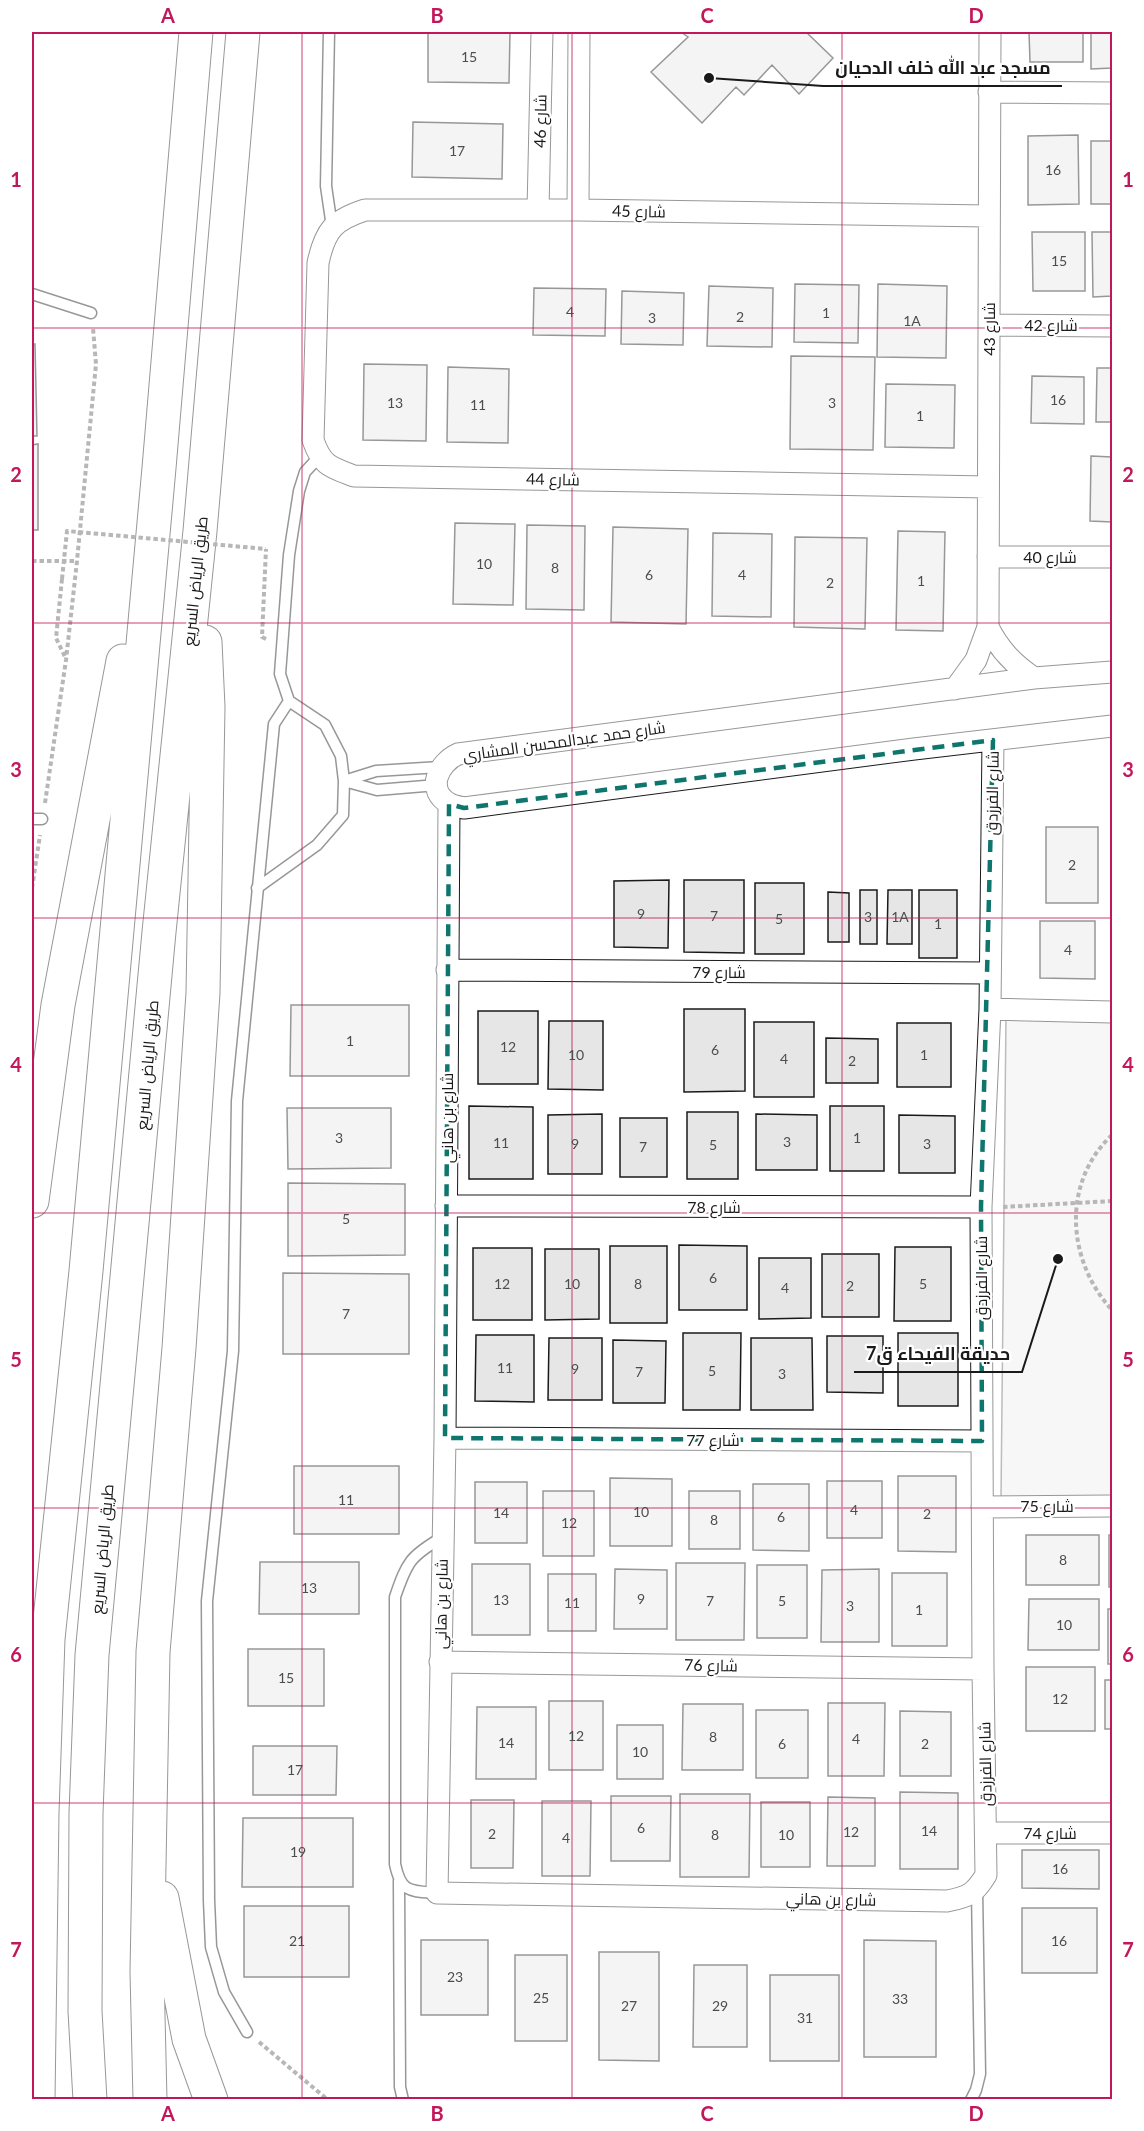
<svg xmlns="http://www.w3.org/2000/svg" width="1144" height="2131" viewBox="0 0 1144 2131" font-family="Lato,Cairo,sans-serif">
	<style>
		.built { fill: #ededed; stroke: #6a6a6a; stroke-width: 1.5 }
		.building { fill: #e6e6e6; stroke: #1a1a1a; stroke-width: 1.5 }
		.lines { fill: none; stroke-linecap: round; stroke-linejoin: round }
		.lane-casing { stroke: #1a1a1a; stroke-width: 13 }
		.street-casing { stroke: #1a1a1a; stroke-width: 23 }
		.highway-casing { stroke: #1a1a1a; stroke-width: 35 }
		.path { stroke: #5f5f5f; stroke-width: 4; stroke-dasharray: 4.5 3; stroke-linecap: butt }
		.lane { stroke: #fff; stroke-width: 10 }
		.street { stroke: #fff; stroke-width: 21 }
		.highway { stroke: #fff; stroke-width: 33 }
		.path-bridge { stroke: #5f5f5f; stroke-width: 4; stroke-dasharray: 4.5 3; stroke-linecap: butt }
		.marked { fill: none; stroke: #0f766e; stroke-width: 4.5; stroke-dasharray: 12 8; stroke-linejoin: round }
		.grid { fill: none; stroke: #c2185b; stroke-width: 1.5; stroke-opacity: 0.55 }
		.labels { text-anchor: middle; stroke-width: 4.5; stroke-linejoin: round; paint-order: stroke }
		.number-label { font-size: 14px; fill: #4d4d4d }
		.street-label { font-size: 16px; fill: #1a1a1a; stroke: #fff }
		.leader { fill: none; stroke: #1a1a1a; stroke-width: 2 }
		.callout-dot { fill: #1a1a1a; stroke: #fff; stroke-width: 2 }
		.callout-label { font-size: 18px; text-anchor: middle; font-weight: bold; fill: #1a1a1a; stroke: #fff; stroke-width: 4.5; stroke-linejoin: round; paint-order: stroke }
		.neatline { fill: none; stroke: #c2185b; stroke-width: 2 }
		.grid-label { font-size: 20px; text-anchor: middle; font-weight: bold; fill: #c2185b }
	</style>
	<rect width="100%" height="100%" fill="#fff"/>
	<path class="built" d="M1006,1016L1112,1021V1497L1001,1499Z"/>
	<path class="building" d="M428,32H510L509,83L428,82Z
		M681,32H806L833,58L799,94L772,65L744,95L736,87L702,123L651,72L688,37Z
		M1029,32H1083V62H1030Z
		M1091,32H1112V68L1091,69Z
		M413,122L503,124L502,179L412,177Z
		M1078,135L1079,204L1028,205V136Z
		M1091,141H1112V204H1091Z
		M1032,232H1085V291H1033Z
		M1092,232H1112V296L1093,297Z
		M795,284L859,285L858,343L794,342Z
		M878,284L947,286L946,358L877,357Z
		M709,286L773,288L772,347L707,346Z
		M534,288L606,289L605,336L533,335Z
		M622,291L684,293L683,345L621,344Z
		M32,344H35L37,436H32Z
		M791,356L875,357L873,450L790,449Z
		M364,364L427,365L426,441L363,440Z
		M448,367L509,369L508,443L447,442Z
		M1097,368H1112V422H1096Z
		M1032,376L1084,377V424L1031,423Z
		M886,384L955,385L954,448L885,447Z
		M38,444V530H32V445Z
		M1091,456L1112,457V522L1090,521Z
		M455,523L515,524L513,605L453,604Z
		M527,525L585,526L584,610L526,609Z
		M613,527L688,529L686,624L611,622Z
		M898,531L945,532L943,631L896,630Z
		M713,533L772,534L771,617L712,616Z
		M795,537L867,538L865,629L794,627Z
		M1046,827H1098V903H1046Z
		M669,880L668,948L614,947V881Z
		M684,880H744V953L684,952Z
		M755,883H804V954H755Z
		M860,890H877V944H860Z
		M888,890H912V944H887Z
		M919,890H957V958H919Z
		M828,892L849,893V942H828Z
		M1040,921H1095V979L1040,978Z
		M291,1005H409V1076H290Z
		M684,1009H745V1091L684,1092Z
		M478,1011H538V1084H478Z
		M549,1021H603V1090L548,1089Z
		M754,1022H814V1097H754Z
		M897,1023H951V1087H897Z
		M826,1038L878,1039V1083H826Z
		M469,1106L533,1107V1179H469Z
		M830,1106H884V1171H830Z
		M287,1108H391V1168L288,1169Z
		M687,1112H738V1179H687Z
		M602,1114V1174H548V1115Z
		M756,1114L817,1115V1170H756Z
		M899,1115L955,1116V1173H899Z
		M620,1118H667V1177H620Z
		M288,1183L405,1184V1255L288,1256Z
		M679,1245L747,1246V1310H679Z
		M610,1246H667V1323H610Z
		M895,1247H951V1321H894Z
		M473,1248H532V1320H473Z
		M545,1249H599V1319L545,1320Z
		M822,1254H879V1317H822Z
		M759,1258H811V1318L759,1319Z
		M283,1273L409,1274V1354H283Z
		M683,1333H741L740,1410H683Z
		M898,1333H958V1406H898Z
		M476,1335H534V1402L475,1401Z
		M827,1336H883V1393L827,1392Z
		M549,1338H602V1400H548Z
		M751,1338H812L813,1410H751Z
		M613,1340L666,1341L665,1403H613Z
		M294,1466H399V1534H294Z
		M898,1476H956V1552L898,1551Z
		M610,1478L672,1479V1546H610Z
		M827,1481H882V1538H827Z
		M475,1482H527V1543H475Z
		M753,1484H809V1551L753,1550Z
		M543,1491H594V1556H543Z
		M689,1491H740V1549H689Z
		M1026,1535H1099V1585H1026Z
		M1109,1535H1112V1587H1109Z
		M260,1562H359V1614H259Z
		M676,1563H745L744,1640H676Z
		M472,1564H530V1635H472Z
		M757,1565H807V1638H757Z
		M615,1569L667,1570V1629H614Z
		M879,1569V1642H821L822,1570Z
		M892,1573H947V1646H892Z
		M548,1574H596V1631H548Z
		M1029,1599H1099V1650H1028Z
		M1108,1609H1112V1664H1108Z
		M248,1649H324V1706H248Z
		M1026,1667H1095V1731H1026Z
		M1105,1680H1112V1729H1105Z
		M549,1701H603V1770H549Z
		M828,1703H885L884,1776H828Z
		M683,1704H743V1770H682Z
		M477,1707H536V1779H476Z
		M756,1710H808V1778H756Z
		M900,1711L951,1712V1776H900Z
		M617,1725H663V1779H617Z
		M253,1746H337L336,1795H253Z
		M900,1792L958,1793V1869H900Z
		M680,1794H750L749,1877H680Z
		M611,1796H671L670,1861H611Z
		M828,1797L875,1798V1866H827Z
		M471,1800H514L513,1868H471Z
		M542,1801H591L590,1876H542Z
		M761,1802H810V1867H761Z
		M243,1818H353V1887H242Z
		M1022,1850H1099V1889L1022,1888Z
		M244,1906H349V1977H244Z
		M1022,1908H1097V1973H1022Z
		M421,1940H488V2015H421Z
		M864,1940L936,1941V2057H864Z
		M599,1952H659V2061L599,2060Z
		M515,1955H567V2041H515Z
		M694,1965H747V2047H693Z
		M770,1975H839V2061H770Z"/>
	<g class="lines">
		<defs>
			<path id="lane" d="M329,32L326,186L332,227
				M32,294L91,313
				M344,781L376,771L440,767
				M344,781L377,790L437,785
				M32,819H42
				M257,888L317,845L343,815L344,781L341,756L325,725L289,701L280,674L289,555L299,491L305,472L319,457
				M399,1881L400,2087L403,2100
				M437,1893C410,1891 401,1893 395,1864V1597C407,1562 410,1556 443,1537
				M247,2032L224,1992L211,1947L209,1900L207,1601L233,1351L237,1101L274,724L289,701
				M971,2100L976,2090L980,2074L977,1890"/>
			<path id="street" d="M989,92L1112,93
				M538,210L542,32
				M578,210L579,32
				M989,325L1112,326
				M988,487L354,476C330,467 322,466 313,440L318,263C325,230 334,220 365,210H578L989,216
				M988,557H1112
				M988,627C999,649 1013,664 1034,678
				M1112,672L1034,678L458,754C438,763 425,791 450,804C454,806 460,807 464,808L914,749L1112,726
				M955,689L976,660L988,627L990,32
				M449,804L445,1438L437,1893L947,1901C969,1897 975,1893 986,1875L983,1669L981,1207L990,1009L993,740
				M447,970L990,973
				M990,1009L1112,1012
				M446,1206L981,1207
				M445,1438L982,1441
				M982,1507L1112,1506
				M440,1662L983,1669
				M987,1833H1112"/>
			<path id="highway" d="M32,1201L58,1005L123,661
				M162,1898L189,2039L211,2100
				M38,2100L42,1813L48,1639L86,1271L159,468L196,32
				M90,2100L85,2011L86,1813L92,1655L159,932L200,531L243,32
				M150,2100L147,1972L153,1652L179,1348L203,993L208,707L205,642"/>
		</defs>
		<use href="#lane" class="lane-casing"/>
		<use href="#street" class="street-casing"/>
		<use href="#highway" class="highway-casing"/>
		<path class="path" d="M32,561H77
			M62,579L56,638L66,659
			M266,639L262,637L266,549
			M45,803L66,660L77,561L96,364L93,328
			M32,888L40,835
			M1112,1135C1061,1183 1067,1261 1112,1310
			M1003,1207L1112,1201
			M259,2042L328,2100"/>
		<use href="#lane" class="lane"/>
		<use href="#street" class="street"/>
		<use href="#highway" class="highway"/>
		<path class="path-bridge" d="M62,579L67,531L266,549"/>
	</g>
	<path d="M0 0H1144V2131H0ZM993,740L981,1207L982,1441L445,1438L449,804L464,808Z" fill="#fff" fill-opacity=".55" fill-rule="evenodd"/>
	<path class="marked" d="M993,740L981,1207L982,1441L445,1438L449,804L464,808Z"/>
	<path class="grid" d="M302,32V2100M572,32V2100M842,32V2100M32,328H1112M32,623H1112M32,918H1112M32,1213H1112M32,1508H1112M32,1803H1112"/>
	<g class="labels">
		<g class="number-label">
			<text x="469" y="62">15</text>
			<text x="457" y="156">17</text>
			<text x="1053" y="175">16</text>
			<text x="1059" y="266">15</text>
			<text x="570" y="317">4</text>
			<text x="826" y="318">1</text>
			<text x="740" y="322">2</text>
			<text x="652" y="323">3</text>
			<text x="912" y="326">1A</text>
			<text x="1058" y="405">16</text>
			<text x="395" y="408">13</text>
			<text x="832" y="408">3</text>
			<text x="478" y="410">11</text>
			<text x="920" y="421">1</text>
			<text x="484" y="569">10</text>
			<text x="555" y="573">8</text>
			<text x="649" y="580">6</text>
			<text x="742" y="580">4</text>
			<text x="921" y="586">1</text>
			<text x="830" y="588">2</text>
			<text x="1072" y="870">2</text>
			<text x="641" y="919">9</text>
			<text x="714" y="921">7</text>
			<text x="868" y="922">3</text>
			<text x="900" y="922">1A</text>
			<text x="779" y="924">5</text>
			<text x="938" y="929">1</text>
			<text x="1068" y="955">4</text>
			<text x="350" y="1046">1</text>
			<text x="508" y="1052">12</text>
			<text x="715" y="1055">6</text>
			<text x="576" y="1060">10</text>
			<text x="924" y="1060">1</text>
			<text x="784" y="1064">4</text>
			<text x="852" y="1066">2</text>
			<text x="339" y="1143">3</text>
			<text x="857" y="1143">1</text>
			<text x="787" y="1147">3</text>
			<text x="501" y="1148">11</text>
			<text x="575" y="1149">9</text>
			<text x="927" y="1149">3</text>
			<text x="713" y="1150">5</text>
			<text x="643" y="1152">7</text>
			<text x="346" y="1224">5</text>
			<text x="713" y="1283">6</text>
			<text x="502" y="1289">12</text>
			<text x="572" y="1289">10</text>
			<text x="638" y="1289">8</text>
			<text x="923" y="1289">5</text>
			<text x="850" y="1291">2</text>
			<text x="785" y="1293">4</text>
			<text x="346" y="1319">7</text>
			<text x="505" y="1373">11</text>
			<text x="575" y="1374">9</text>
			<text x="712" y="1376">5</text>
			<text x="639" y="1377">7</text>
			<text x="782" y="1379">3</text>
			<text x="346" y="1505">11</text>
			<text x="854" y="1515">4</text>
			<text x="641" y="1517">10</text>
			<text x="501" y="1518">14</text>
			<text x="927" y="1519">2</text>
			<text x="781" y="1522">6</text>
			<text x="714" y="1525">8</text>
			<text x="569" y="1528">12</text>
			<text x="1063" y="1565">8</text>
			<text x="309" y="1593">13</text>
			<text x="641" y="1604">9</text>
			<text x="501" y="1605">13</text>
			<text x="710" y="1606">7</text>
			<text x="782" y="1606">5</text>
			<text x="572" y="1608">11</text>
			<text x="850" y="1611">3</text>
			<text x="919" y="1615">1</text>
			<text x="1064" y="1630">10</text>
			<text x="286" y="1683">15</text>
			<text x="1060" y="1704">12</text>
			<text x="576" y="1741">12</text>
			<text x="713" y="1742">8</text>
			<text x="856" y="1744">4</text>
			<text x="506" y="1748">14</text>
			<text x="782" y="1749">6</text>
			<text x="925" y="1749">2</text>
			<text x="640" y="1757">10</text>
			<text x="295" y="1775">17</text>
			<text x="641" y="1833">6</text>
			<text x="929" y="1836">14</text>
			<text x="851" y="1837">12</text>
			<text x="492" y="1839">2</text>
			<text x="715" y="1840">8</text>
			<text x="786" y="1840">10</text>
			<text x="566" y="1843">4</text>
			<text x="298" y="1857">19</text>
			<text x="1060" y="1874">16</text>
			<text x="297" y="1946">21</text>
			<text x="1059" y="1946">16</text>
			<text x="455" y="1982">23</text>
			<text x="541" y="2003">25</text>
			<text x="900" y="2004">33</text>
			<text x="629" y="2011">27</text>
			<text x="720" y="2011">29</text>
			<text x="805" y="2023">31</text>
		</g>
		<g class="street-label">
			<text transform="translate(540 121) rotate(-89)" y="6">شارع 46</text>
			<text transform="translate(639 211) rotate(1)" y="6">شارع 45</text>
			<text x="1051" y="331">شارع 42</text>
			<text transform="translate(989 329) rotate(-90)" y="6">شارع 43</text>
			<text transform="translate(553 479) rotate(1)" y="6">شارع 44</text>
			<text x="1050" y="563">شارع 40</text>
			<text transform="translate(195 581) rotate(-84)" y="6">طريق الرياض السريع</text>
			<text transform="translate(564 741) rotate(-8)" y="6">شارع حمد عبدالمحسن المشاري</text>
			<text transform="translate(992 793) rotate(-89)" y="6">شارع الفرزدق</text>
			<text x="719" y="978">شارع 79</text>
			<text transform="translate(147 1065) rotate(-85)" y="6">طريق الرياض السريع</text>
			<text transform="translate(447 1118) rotate(-90)" y="6">شارع بن هاني</text>
			<text x="714" y="1213">شارع 78</text>
			<text transform="translate(981 1278) rotate(-90)" y="6">شارع الفرزدق</text>
			<text x="713" y="1446">شارع 77</text>
			<text x="1047" y="1512">شارع 75</text>
			<text transform="translate(102 1549) rotate(-85)" y="6">طريق الرياض السريع</text>
			<text transform="translate(441 1604) rotate(-89)" y="6">شارع بن هاني</text>
			<text transform="translate(711 1665) rotate(1)" y="6">شارع 76</text>
			<text transform="translate(985 1764) rotate(-91)" y="6">شارع الفرزدق</text>
			<text x="1050" y="1839">شارع 74</text>
			<text transform="translate(831 1899) rotate(1)" y="6">شارع بن هاني</text>
		</g>
	</g>
	<path class="leader" d="M709 78L823 86H1062M1058 1259L1022 1372H854"/>
	<g class="callout-dot">
		<circle cx="709" cy="78" r="6"/>
		<circle cx="1058" cy="1259" r="6"/>
	</g>
	<g class="callout-label">
		<text x="943" y="74">مسجد عبد الله خلف الدحيان</text>
		<text x="938" y="1360">حديقة الفيحاء ق7</text>
	</g>
	<rect width="1144" height="2131" fill="none" stroke="#ffffff" stroke-width="66"/>
	<rect x="33" y="33" width="1078" height="2065" class="neatline"/>
	<g class="grid-label">
		<text x="168" y="23">A</text>
		<text x="437" y="23">B</text>
		<text x="707" y="23">C</text>
		<text x="976" y="23">D</text>
		<text x="16" y="187">1</text>
		<text x="1128" y="187">1</text>
		<text x="16" y="482">2</text>
		<text x="1128" y="482">2</text>
		<text x="16" y="777">3</text>
		<text x="1128" y="777">3</text>
		<text x="16" y="1072">4</text>
		<text x="1128" y="1072">4</text>
		<text x="16" y="1367">5</text>
		<text x="1128" y="1367">5</text>
		<text x="16" y="1662">6</text>
		<text x="1128" y="1662">6</text>
		<text x="16" y="1957">7</text>
		<text x="1128" y="1957">7</text>
		<text x="168" y="2121">A</text>
		<text x="437" y="2121">B</text>
		<text x="707" y="2121">C</text>
		<text x="976" y="2121">D</text>
	</g>
</svg>
